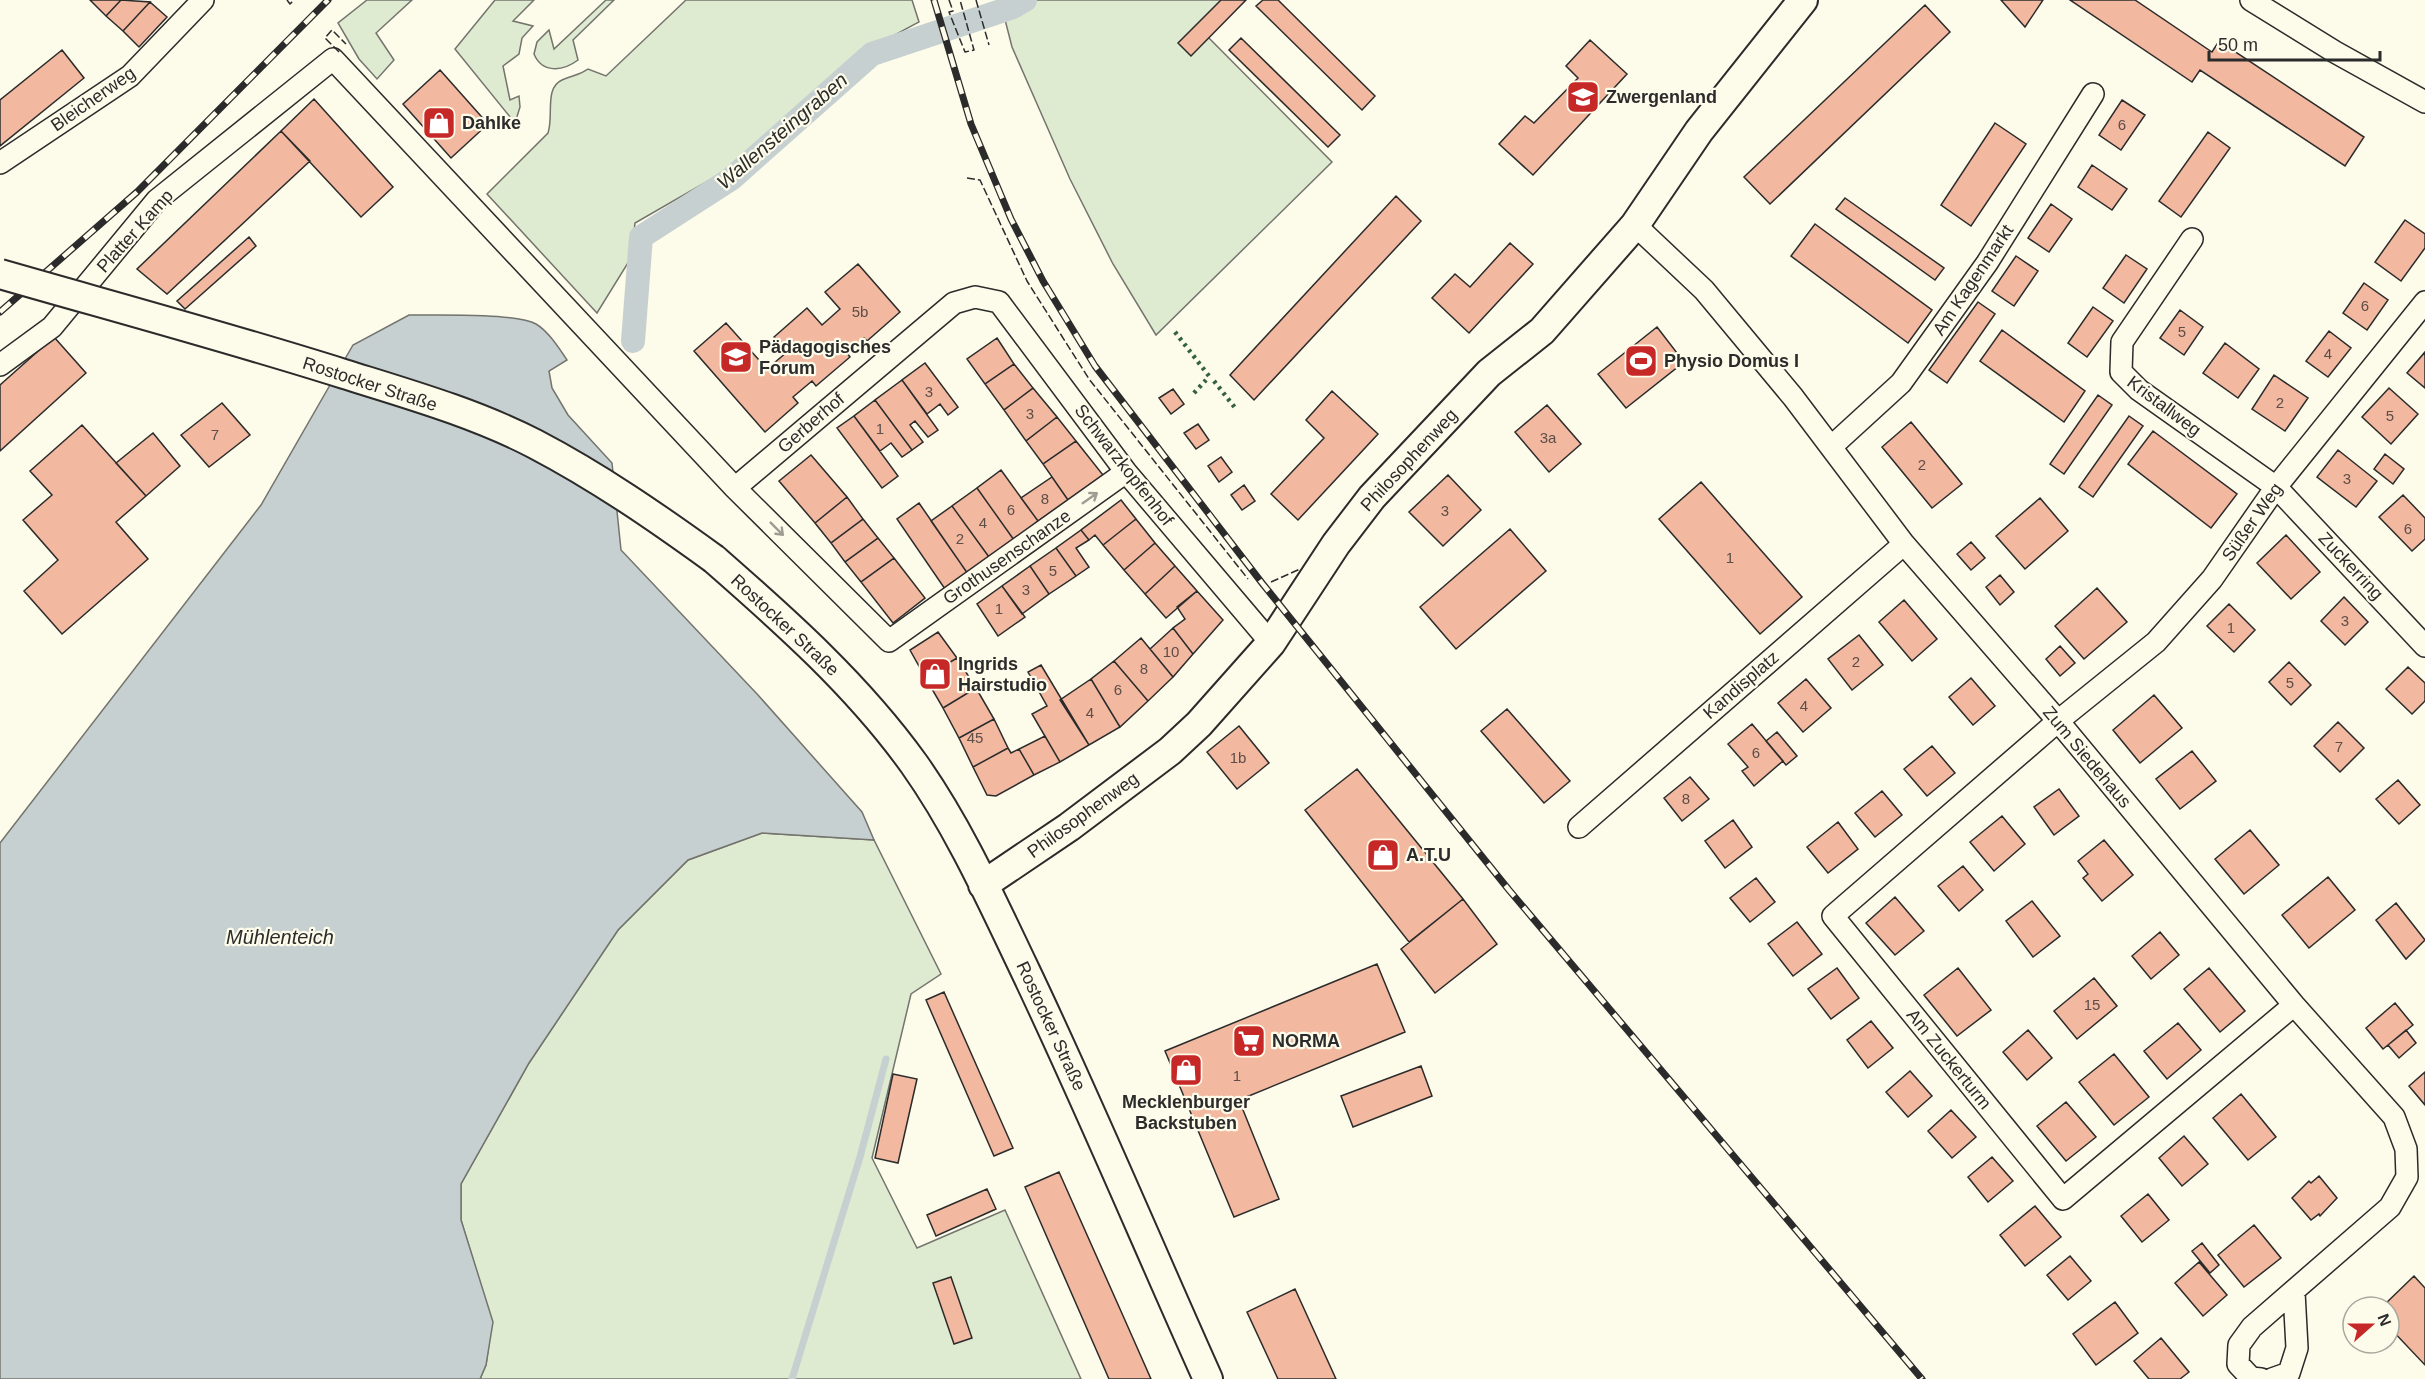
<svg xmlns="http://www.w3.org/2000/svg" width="2425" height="1379" viewBox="0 0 2425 1379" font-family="Helvetica,sans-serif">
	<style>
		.green { fill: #deebd1; stroke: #74746e; stroke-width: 1.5 }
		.water { fill: #c7d0d0; stroke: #74746e; stroke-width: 1.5 }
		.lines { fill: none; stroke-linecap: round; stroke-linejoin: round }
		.stream { stroke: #c7d0d0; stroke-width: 7 }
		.canal { stroke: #c7d0d0; stroke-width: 24 }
		.building { fill: #f2b8a0; stroke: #2b2b2b; stroke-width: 1.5 }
		.street-casing { stroke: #2b2b2b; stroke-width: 24 }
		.secondary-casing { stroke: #2b2b2b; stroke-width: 32 }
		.street { stroke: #fdfbea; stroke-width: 21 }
		.secondary { stroke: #fdfbea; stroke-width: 28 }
		.rail-casing { stroke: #2b2b2b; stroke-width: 7 }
		.rail { stroke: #fdfbea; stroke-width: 4.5; stroke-dasharray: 14; stroke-linecap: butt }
		.secondary-bridge-casing { stroke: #2b2b2b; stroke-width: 32; stroke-linecap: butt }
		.secondary-bridge { stroke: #fdfbea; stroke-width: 28 }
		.hedge { stroke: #34623c; stroke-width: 4.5; stroke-dasharray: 3 4.5; stroke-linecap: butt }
		.fence { stroke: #2b2b2b; stroke-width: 1.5; stroke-dasharray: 8 3; stroke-linecap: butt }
		.oneway { stroke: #9e9d94 }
		.labels { text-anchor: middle; stroke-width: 4.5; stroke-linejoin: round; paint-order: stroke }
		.number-label { font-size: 15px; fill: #5d4e48 }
		.poi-label { font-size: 18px; font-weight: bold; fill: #2b2b2b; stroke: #fdfbea; text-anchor: start }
		.street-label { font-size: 18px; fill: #2b2b2b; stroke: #fdfbea }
		.water-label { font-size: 20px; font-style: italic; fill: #2b2b2b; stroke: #fdfbea }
	</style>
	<rect width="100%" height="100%" fill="#fdfbea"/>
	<path class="green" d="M367,0H412L376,33L394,60L377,79L359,59L338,23Z
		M495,0H534L513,21L533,26L522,38L519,54L503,66L510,100L519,96L520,107L515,123L455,49Z
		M606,0H614L573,40L578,60C562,72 542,73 534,54L537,42L549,30L554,49Z
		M686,0H912L919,22L861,53L722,173L635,223L631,258L597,313L487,194L548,133C554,116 544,88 562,80C573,75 578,76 588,69L606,76Z
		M1000,0H1228L1200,29L1332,162L1156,335L1113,264L1070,179L1012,47Z
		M762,833L874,840L941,974L911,994L872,1158L917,1248L1005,1210L1081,1379H480L486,1365L492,1322L461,1220V1184L529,1063L618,930L688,860Z"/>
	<path class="water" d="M409,315C435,315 517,313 536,324C548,331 559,348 567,360L549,371L552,388L568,415L612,463L621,550L758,695L862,812L874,840L762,833L688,860L618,930L529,1063L461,1184V1220L493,1322L486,1365L480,1379H0V843L261,505L353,345Z"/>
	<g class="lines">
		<path class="stream" d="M792,1379L860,1157L886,1059"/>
		<path class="canal" d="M633,341L641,237L731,179L872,54L1013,7L1025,0"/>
	</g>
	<path class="building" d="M90,0H121L106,16Z
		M121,0L150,2L123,31L106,16Z
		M1221,0H1246L1191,56L1178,43Z
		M1263,0H1278L1375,96L1362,110L1256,6Z
		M2001,0H2043L2025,27Z
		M2070,0H2135L2212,52L2219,41L2364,137L2345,166L2200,70L2192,82Z
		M150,2L167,17L139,47L123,31Z
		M1925,5L1950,32L1770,204L1744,177Z
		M1241,38L1340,135L1328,147L1229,50Z
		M1590,40L1627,74L1533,175L1499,144L1525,116L1534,123L1578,78L1566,66Z
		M62,50L84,78L0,146V100Z
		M440,70L488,124L451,158L403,104Z
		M314,99L393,187L361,217L281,131Z
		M2122,100L2145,115L2121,150L2099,135Z
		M1995,123L2026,144L1971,226L1941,205Z
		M281,131L310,161L167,294L137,269Z
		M2208,132L2230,148L2181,217L2159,201Z
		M2092,165L2127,189L2112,210L2078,187Z
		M1396,196L1421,221L1254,400L1230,375Z
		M1845,198L1944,268L1935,280L1836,209Z
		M2051,204L2072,219L2049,252L2028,238Z
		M2405,220L2425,234V248L2401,281L2375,262Z
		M1815,224L1932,310L1908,343L1791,256Z
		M249,237L256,246L185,309L177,301Z
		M1510,243L1533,264L1469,333L1432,298L1455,274L1470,287Z
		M2126,255L2147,269L2124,303L2103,288Z
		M2016,256L2038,271L2014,306L1992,291Z
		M858,264L900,312L867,341L864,338L847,353L850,357L816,386L812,381L793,397L798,403L765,432L694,351L726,323L767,369L787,352L774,337L807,308L822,325L840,309L825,292Z
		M2364,283L2388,300L2367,330L2343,313Z
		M1978,302L1995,314L1947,383L1929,370Z
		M2093,307L2113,321L2087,357L2068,343Z
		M2180,310L2203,327L2184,355L2160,338Z
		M1657,327L1684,362L1626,408L1598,374Z
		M2002,330L2085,391L2064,422L1980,361Z
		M2329,331L2351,348L2328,377L2306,361Z
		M54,337L86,373L0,451V385Z
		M997,338L1014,364L985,384L967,359Z
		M2225,343L2259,369L2238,398L2203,373Z
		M2425,352V388L2407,373Z
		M925,363L958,407L948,415L940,404L927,414L902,380Z
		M1014,364L1033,388L1004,410L985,384Z
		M2274,375L2308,398L2285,431L2252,409Z
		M902,380L938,430L928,437L915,421L910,425L923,442L912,450L875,400Z
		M1033,388L1057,417L1026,441L1004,410Z
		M2389,388L2418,414L2391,444L2362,417Z
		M1173,389L1184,404L1171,414L1159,398Z
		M1332,391L1378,434L1298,520L1271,494L1324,438L1306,420Z
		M2098,395L2112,405L2064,474L2050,464Z
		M875,400L912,450L902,457L891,443L880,451L854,416Z
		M222,403L250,435L209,467L181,435Z
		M1547,405L1581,444L1549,472L1515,432Z
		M854,416L898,476L882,488L837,428Z
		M2129,416L2143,426L2093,497L2079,487Z
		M1057,417L1076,441L1043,464L1026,441Z
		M1911,422L1962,484L1932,508L1882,447Z
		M1198,424L1209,440L1196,449L1184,433Z
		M82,425L146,496L116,522L148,559L62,634L24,591L58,560L23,520L52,495L30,471Z
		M2153,431L2237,494L2211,528L2128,464Z
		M153,433L180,466L146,496L116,463Z
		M1076,441L1103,475L1068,500L1043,464Z
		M2338,450L2377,481L2356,507L2317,477Z
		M2385,454L2404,469L2393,484L2374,469Z
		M811,455L847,497L815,523L779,481Z
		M1221,457L1232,472L1219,482L1208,466Z
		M1001,470L1038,521L1014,540L977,488Z
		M1448,475L1481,510L1443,546L1409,512Z
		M1052,477L1068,500L1038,521L1021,498Z
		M1701,482L1802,597L1760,634L1659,519Z
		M1244,485L1255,501L1242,510L1231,495Z
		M977,488L1014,540L989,557L952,506Z
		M2403,495L2425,518V539L2412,551L2379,517Z
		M847,497L863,519L831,543L815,523Z
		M2040,498L2068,531L2025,569L1996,536Z
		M1121,500L1136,519L1103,545L1095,535L1089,540L1081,530Z
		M919,503L968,574L945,589L897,519Z
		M952,506L989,557L968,574L931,521Z
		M863,519L878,538L845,562L831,543Z
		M1136,519L1155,543L1124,570L1103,545Z
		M1510,529L1546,571L1456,649L1420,607Z
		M1081,530L1089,540L1076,548L1089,567L1076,576L1056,548Z
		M2286,535L2320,572L2291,599L2257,563Z
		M878,538L894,558L861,582L845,562Z
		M1971,542L1985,558L1971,570L1957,554Z
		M1155,543L1175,566L1145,594L1124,570Z
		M1056,548L1076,576L1049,594L1030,566Z
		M894,558L925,598L893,623L861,582Z
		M1030,566L1049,594L1022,614L1002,586Z
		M1175,566L1197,591L1166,618L1145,594Z
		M2000,575L2014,592L2000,605L1986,587Z
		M1002,586L1025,617L998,636L977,604Z
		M2097,588L2127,622L2084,659L2055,626Z
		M1197,591L1223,620L1193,654L1173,628L1185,619L1177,607Z
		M2344,597L2368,622L2345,645L2321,621Z
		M1904,600L1937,639L1912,661L1879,622Z
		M2229,604L2255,630L2234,652L2207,626Z
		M1173,628L1193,654L1173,677L1150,649Z
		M938,632L957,658L925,677L910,650Z
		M1859,635L1883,665L1852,690L1828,659Z
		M1141,638L1173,677L1148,701L1114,661Z
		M2060,646L2075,663L2060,676L2046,659Z
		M957,658L976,688L943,708L925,677Z
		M1114,661L1148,701L1120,727L1091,679Z
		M2289,662L2311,685L2291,705L2269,682Z
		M1041,665L1089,745L1060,762L1032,714L1047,706L1028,672Z
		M2408,667L2425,683V701L2412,714L2386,689Z
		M1971,678L1995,706L1973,725L1949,697Z
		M1091,679L1120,727L1089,745L1060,700Z
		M1806,679L1831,708L1803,732L1778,703Z
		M976,688L994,719L959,738L943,708Z
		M2154,695L2182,728L2140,763L2113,730Z
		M1507,709L1570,781L1544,803L1481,731Z
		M994,719L1008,748L973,767L959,738Z
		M2338,722L2364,748L2340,772L2314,746Z
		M1752,724L1783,761L1754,786L1742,771L1748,767L1728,744Z
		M1239,726L1269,763L1237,789L1207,752Z
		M1777,732L1797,756L1786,765L1766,741Z
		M1045,736L1060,762L1034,775L1019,749Z
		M1932,746L1955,773L1927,796L1904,769Z
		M1008,748L1011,753L1019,749L1034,775L996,796L987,795L973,767Z
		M2192,751L2216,781L2180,809L2156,779Z
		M1357,769L1463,899L1409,942L1305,810Z
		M1690,777L1709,799L1682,821L1664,798Z
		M2398,780L2420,805L2399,824L2376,799Z
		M2059,789L2079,816L2054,835L2034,807Z
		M1882,791L1902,815L1875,837L1855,813Z
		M2002,816L2025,844L1994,871L1970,842Z
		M1733,820L1752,847L1725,868L1705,841Z
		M1838,822L1858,849L1828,873L1807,847Z
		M2250,830L2279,865L2244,894L2215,859Z
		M2104,840L2133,875L2102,901L2083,878L2088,874L2078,861Z
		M1963,866L1983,890L1959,911L1938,886Z
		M2328,877L2355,910L2309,948L2282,915Z
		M1756,878L1775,902L1750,922L1730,898Z
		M1895,897L1924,931L1895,955L1866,923Z
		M1463,899L1497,944L1435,993L1401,949Z
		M2032,901L2060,936L2033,957L2006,921Z
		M2396,903L2425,940L2406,959L2376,920Z
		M1797,922L1822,954L1793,976L1768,944Z
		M2160,932L2179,955L2151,979L2132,956Z
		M1377,964L1405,1032L1239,1100L1279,1199L1234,1217L1165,1051Z
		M1837,968L1859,998L1831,1019L1808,989Z
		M1958,968L1991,1010L1957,1036L1924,995Z
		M2209,968L2245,1011L2220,1032L2184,989Z
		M2094,978L2117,1006L2077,1039L2054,1011Z
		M944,992L1013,1148L994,1156L926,1000Z
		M2395,1003L2413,1025L2383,1049L2366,1028Z
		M1871,1021L1893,1048L1868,1068L1847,1040Z
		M2178,1023L2201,1050L2167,1079L2144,1051Z
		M2028,1030L2052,1058L2027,1080L2003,1052Z
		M2406,1030L2416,1043L2399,1058L2388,1045Z
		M2114,1054L2149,1097L2114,1125L2079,1082Z
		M1421,1066L1432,1096L1353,1127L1341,1096Z
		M1910,1071L1932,1096L1908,1117L1886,1092Z
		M2425,1072V1105L2409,1086Z
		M893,1074L917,1079L898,1163L875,1158Z
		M2241,1094L2276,1137L2248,1160L2213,1118Z
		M2066,1102L2096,1137L2066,1161L2037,1126Z
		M1951,1110L1976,1137L1952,1158L1928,1131Z
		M2184,1136L2208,1164L2182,1186L2159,1158Z
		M1992,1157L2013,1181L1988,1202L1968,1177Z
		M1059,1172L1124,1318L1151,1379H1109L1025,1187Z
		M2319,1176L2337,1198L2320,1216L2319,1214L2311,1220L2292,1198L2309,1181L2311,1183Z
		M987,1189L996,1209L936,1236L927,1215Z
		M2148,1194L2169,1220L2142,1242L2121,1216Z
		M2035,1206L2061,1237L2025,1266L2000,1235Z
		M2254,1225L2281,1258L2244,1287L2218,1255Z
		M2202,1243L2219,1265L2210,1273L2192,1251Z
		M2070,1256L2091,1281L2068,1300L2047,1275Z
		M2199,1262L2227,1295L2203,1316L2175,1283Z
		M2414,1276L2425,1288V1365L2389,1327V1307H2382Z
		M951,1277L972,1338L954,1344L933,1283Z
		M1295,1289L1336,1379H1278L1247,1312Z
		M2115,1302L2138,1333L2096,1365L2073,1334Z
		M2161,1338L2189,1372L2180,1379H2149L2134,1361Z"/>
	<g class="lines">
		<defs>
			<path id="street" d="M2251,0L2335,52L2425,102
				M0,163L130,76L203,0
				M1635,225L1704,290L1793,397L1904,544L2058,721L2294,1005L2394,1117L2406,1149L2407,1177L2390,1207L2252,1327L2239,1345L2238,1364L2251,1378L2261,1379
				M2192,239L2122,342L2121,372L2139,390L2276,487L2425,646
				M0,365L52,327L157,200L333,59L735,488L889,641L1126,472
				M1831,447L1901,383L1987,263L2093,94
				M735,488L954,303L975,297L999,302L1126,472L1271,643
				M1579,827L1904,544
				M2294,1005L2063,1199L1833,916L2058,721L2156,642L2212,579L2276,487L2425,302
				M2272,1379L2289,1373L2297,1348L2294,1292"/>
			<path id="secondary" d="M714,559C786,622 858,686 914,764C958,826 990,897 1023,966C1088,1102 1146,1241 1208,1379
				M983,885L1069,827L1170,751L1199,724L1271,643L1336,544L1372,497L1489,373L1542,331L1635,225L1699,131L1803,0"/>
		</defs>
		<use href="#street" class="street-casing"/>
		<use href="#secondary" class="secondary-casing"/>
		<use href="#street" class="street"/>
		<use href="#secondary" class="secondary"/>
		<defs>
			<path id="rail" d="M934,0L971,124L1011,219L1043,281L1095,366L1262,583L1509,890L1922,1379
				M0,312L137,192L328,0"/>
		</defs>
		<use href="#rail" class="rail-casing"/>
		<use href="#rail" class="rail"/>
		<defs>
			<path id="secondary-bridge" d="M0,274C115,307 230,338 344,374C408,394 475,413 535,444C598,477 656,517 714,559"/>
		</defs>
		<use href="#secondary-bridge" class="secondary-bridge-casing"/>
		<use href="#secondary-bridge" class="secondary-bridge"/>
		<path class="hedge" d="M1175,332L1209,376
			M1214,381L1236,409
			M1194,393L1206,380"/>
		<path class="fence" d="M287,0L290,4L294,0
			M949,0L953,11L949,12L965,52L974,50L960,0
			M976,0L989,45
			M339,52L325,38L332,30L346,44
			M967,178L980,180L1027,281L1089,379L1248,579
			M1271,582L1300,569"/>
	</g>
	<defs><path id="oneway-shaft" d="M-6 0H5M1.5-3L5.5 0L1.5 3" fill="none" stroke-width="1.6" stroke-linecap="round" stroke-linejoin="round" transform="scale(1.5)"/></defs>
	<g class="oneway">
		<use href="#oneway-shaft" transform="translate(1090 498) rotate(-35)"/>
		<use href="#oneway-shaft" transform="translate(777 529) rotate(45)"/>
	</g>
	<defs>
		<symbol id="school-square" viewBox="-11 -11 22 22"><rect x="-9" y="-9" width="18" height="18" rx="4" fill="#c62828" stroke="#fdfbea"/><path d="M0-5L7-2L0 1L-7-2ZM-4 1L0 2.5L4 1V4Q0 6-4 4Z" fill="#fff"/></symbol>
		<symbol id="shop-square" viewBox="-11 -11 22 22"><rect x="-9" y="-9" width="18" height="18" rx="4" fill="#c62828" stroke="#fdfbea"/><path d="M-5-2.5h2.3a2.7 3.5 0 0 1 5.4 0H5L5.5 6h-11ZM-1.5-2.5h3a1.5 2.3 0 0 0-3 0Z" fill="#fff"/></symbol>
		<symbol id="university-square" viewBox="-11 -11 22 22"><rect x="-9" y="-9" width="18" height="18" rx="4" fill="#c62828" stroke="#fdfbea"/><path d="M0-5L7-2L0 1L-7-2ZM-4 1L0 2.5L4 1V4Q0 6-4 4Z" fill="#fff"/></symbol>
		<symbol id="stadium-square" viewBox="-11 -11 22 22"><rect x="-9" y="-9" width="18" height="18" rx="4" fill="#c62828" stroke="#fdfbea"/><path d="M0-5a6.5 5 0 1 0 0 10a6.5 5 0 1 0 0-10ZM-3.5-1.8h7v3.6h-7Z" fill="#fff"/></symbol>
		<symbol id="supermarket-square" viewBox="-11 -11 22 22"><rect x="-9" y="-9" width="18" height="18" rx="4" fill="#c62828" stroke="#fdfbea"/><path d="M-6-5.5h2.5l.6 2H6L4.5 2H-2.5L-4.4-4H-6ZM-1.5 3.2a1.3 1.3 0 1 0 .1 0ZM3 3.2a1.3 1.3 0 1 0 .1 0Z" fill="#fff"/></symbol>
	</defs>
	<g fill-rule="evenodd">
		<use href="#school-square" x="1564" y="78" width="38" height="38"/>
		<use href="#shop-square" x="420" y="104" width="38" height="38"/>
		<use href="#university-square" x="717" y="338" width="38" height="38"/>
		<use href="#stadium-square" x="1622" y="342" width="38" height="38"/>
		<use href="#shop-square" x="916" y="655" width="38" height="38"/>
		<use href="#shop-square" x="1364" y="836" width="38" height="38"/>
		<use href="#supermarket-square" x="1230" y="1022" width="38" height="38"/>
		<use href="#shop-square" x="1167" y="1051" width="38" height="38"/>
	</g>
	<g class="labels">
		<g class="number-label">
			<text x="2122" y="130">6</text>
			<text x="2365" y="311">6</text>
			<text x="860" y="317">5b</text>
			<text x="2182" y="337">5</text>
			<text x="2328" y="359">4</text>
			<text x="929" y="397">3</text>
			<text x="2280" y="408">2</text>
			<text x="1030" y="419">3</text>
			<text x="2390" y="421">5</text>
			<text x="880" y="434">1</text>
			<text x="215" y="440">7</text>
			<text x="1548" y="443">3a</text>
			<text x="1922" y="470">2</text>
			<text x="2347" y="484">3</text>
			<text x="1045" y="504">8</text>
			<text x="1011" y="515">6</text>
			<text x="1445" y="516">3</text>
			<text x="983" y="528">4</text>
			<text x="2408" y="534">6</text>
			<text x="960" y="544">2</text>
			<text x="1730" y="563">1</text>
			<text x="1053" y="576">5</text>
			<text x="1026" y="595">3</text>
			<text x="999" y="614">1</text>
			<text x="2345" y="626">3</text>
			<text x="2231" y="633">1</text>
			<text x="1171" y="657">10</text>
			<text x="1856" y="667">2</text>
			<text x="1144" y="674">8</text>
			<text x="2290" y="688">5</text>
			<text x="1118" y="695">6</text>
			<text x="1804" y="711">4</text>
			<text x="1090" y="718">4</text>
			<text x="975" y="743">45</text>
			<text x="2339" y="752">7</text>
			<text x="1756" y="758">6</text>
			<text x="1238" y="763">1b</text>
			<text x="1686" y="804">8</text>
			<text x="2092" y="1010">15</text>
			<text x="1237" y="1081">1</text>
		</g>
		<g class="poi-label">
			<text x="1606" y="103">Zwergenland</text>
			<text x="462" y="129">Dahlke</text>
			<text x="759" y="353">Pädagogisches<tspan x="759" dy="21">Forum</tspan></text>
			<text x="1664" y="367">Physio Domus I</text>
			<text x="958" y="670">Ingrids<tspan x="958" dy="21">Hairstudio</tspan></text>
			<text x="1406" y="861">A.T.U</text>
			<text x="1272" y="1047">NORMA</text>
			<text x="1186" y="1108" text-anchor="middle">Mecklenburger<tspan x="1186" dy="21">Backstuben</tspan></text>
		</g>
		<g class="street-label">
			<text transform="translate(93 99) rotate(-35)" y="6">Bleicherweg</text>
			<text transform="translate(135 231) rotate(-48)" y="6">Platter Kamp</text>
			<text transform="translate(1973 280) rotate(-56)" y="6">Am Kagenmarkt</text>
			<text transform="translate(370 384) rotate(18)" y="6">Rostocker Straße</text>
			<text transform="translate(2164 406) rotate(37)" y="6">Kristallweg</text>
			<text transform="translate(811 423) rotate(-41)" y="6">Gerberhof</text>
			<text transform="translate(1409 460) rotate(-47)" y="6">Philosophenweg</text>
			<text transform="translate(1124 465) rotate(52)" y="6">Schwarzkopfenhof</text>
			<text transform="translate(2252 522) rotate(-55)" y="6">Süßer Weg</text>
			<text transform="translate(1007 557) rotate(-35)" y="6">Grothusenschanze</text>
			<text transform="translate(2351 566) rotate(47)" y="6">Zuckerring</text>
			<text transform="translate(785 625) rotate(43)" y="6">Rostocker Straße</text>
			<text transform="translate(1741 685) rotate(-41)" y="6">Kandisplatz</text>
			<text transform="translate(2087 757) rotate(50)" y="6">Zum Siedehaus</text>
			<text transform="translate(1083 815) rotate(-36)" y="6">Philosophenweg</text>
			<text transform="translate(1051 1026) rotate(65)" y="6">Rostocker Straße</text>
			<text transform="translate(1949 1059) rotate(51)" y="6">Am Zuckerturm</text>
		</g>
		<g class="water-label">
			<text transform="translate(782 131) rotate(-41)" y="7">Wallensteingraben</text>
			<text x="280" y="944">Mühlenteich</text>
		</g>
	</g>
	<g transform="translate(2371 1325) rotate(69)"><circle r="28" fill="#fdfbea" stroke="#a9a89e" stroke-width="1.5"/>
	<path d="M0-4.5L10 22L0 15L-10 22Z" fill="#c62828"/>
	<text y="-9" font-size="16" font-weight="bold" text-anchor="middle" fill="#2b2b2b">N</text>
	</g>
	<path d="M2209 51v9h171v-9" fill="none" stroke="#2b2b2b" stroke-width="3"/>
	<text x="2218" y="51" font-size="18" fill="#2b2b2b" stroke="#fdfbea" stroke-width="4.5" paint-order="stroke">50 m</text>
</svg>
